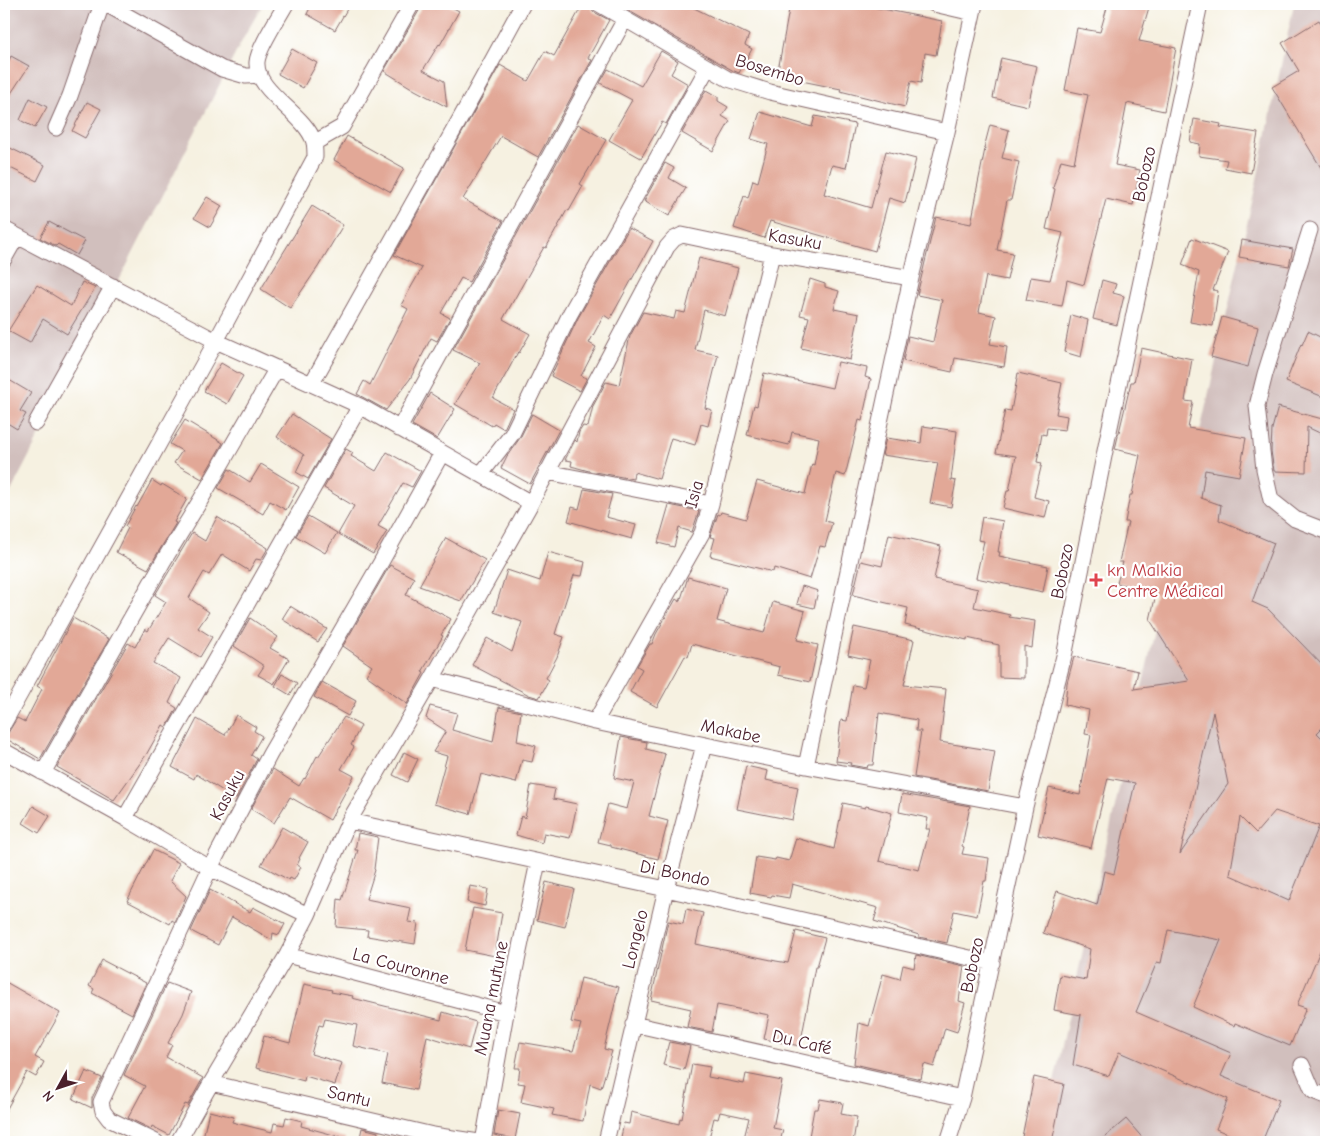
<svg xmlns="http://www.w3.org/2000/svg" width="1330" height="1146" viewBox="0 0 1330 1146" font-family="'Comic Neue',sans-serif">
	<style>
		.industrial { fill: #d1bfbd }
		.building { fill: #e2a897; fill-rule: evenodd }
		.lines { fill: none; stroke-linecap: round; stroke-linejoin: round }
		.minor-casing { stroke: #86686b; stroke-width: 17 }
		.minor { stroke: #fff; stroke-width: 15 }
		.health-dot { fill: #e0444e; stroke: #fff; stroke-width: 2 }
		.labels { text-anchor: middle; stroke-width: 4.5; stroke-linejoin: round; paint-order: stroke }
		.street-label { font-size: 18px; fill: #4a1f2b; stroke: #fff }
		.health-label { font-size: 18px; fill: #be3a42; stroke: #fff; text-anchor: start }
	</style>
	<rect width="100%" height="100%" fill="#fff"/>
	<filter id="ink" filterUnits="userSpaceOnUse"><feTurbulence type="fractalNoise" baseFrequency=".02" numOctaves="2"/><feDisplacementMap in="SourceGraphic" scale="10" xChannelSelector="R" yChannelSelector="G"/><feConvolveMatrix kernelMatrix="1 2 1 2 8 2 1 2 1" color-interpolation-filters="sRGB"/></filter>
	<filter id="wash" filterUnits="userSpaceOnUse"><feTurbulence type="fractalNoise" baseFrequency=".0096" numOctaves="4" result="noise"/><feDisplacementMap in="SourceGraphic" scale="20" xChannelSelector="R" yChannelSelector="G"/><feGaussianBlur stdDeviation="1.12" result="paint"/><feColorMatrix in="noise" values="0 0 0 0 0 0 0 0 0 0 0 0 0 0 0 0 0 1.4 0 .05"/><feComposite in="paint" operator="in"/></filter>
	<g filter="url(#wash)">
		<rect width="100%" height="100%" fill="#f6f1e1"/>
		<path class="industrial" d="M4,4H263L244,37L4,505Z
			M1294,4H1326V1142H1041L1101,868L1255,189Z"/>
		<g id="blocks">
			<path class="building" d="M312,4H350L335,30L307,14Z
				M421,4H446L459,11L440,45L439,44L423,70L444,81L447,107L415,90L384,71L420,9Z
				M583,4H590L591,8L594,12L609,20L588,58L592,60L538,157L501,136L463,199L503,221L469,282L461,278L441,313L450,318L437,341L431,338L410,379L386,410L357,394L364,381L370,385L408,309L401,305L422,268L394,255L500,65L528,81L545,51L554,56Z
				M617,4H686L749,35L745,45L752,49L739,73L732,70Z
				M790,4H858L942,21L936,55L925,53L921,83L911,81L905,107L840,91L841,89L777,76Z
				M1108,4H1150L1139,41L1176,48L1164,111L1127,103L1115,165L1140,170L1133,205L1106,199L1084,285L1067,280L1062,306L1026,300L1031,277L1050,280L1063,233L1046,229L1055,189L1053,188L1061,160L1074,163L1088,95L1065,90L1077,28L1100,32Z
				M1319,20L1326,32V176L1272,87L1299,71L1282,43Z
				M292,49L317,63L303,88L278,74Z
				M661,51L678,61L671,74L688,84L666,124L662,122L641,158L609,140L632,100L600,83L608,69L641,86Z
				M11,56L29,66L4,104V71Z
				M1001,58L1037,66L1028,106L993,98Z
				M706,90L718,97V101L728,107L722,116L730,121L713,151L682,133Z
				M30,98L47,107L35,128L20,120Z
				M87,102L101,109L85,138L72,131Z
				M760,112L812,127L815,116L855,124L846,168L832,165L824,194L871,208L886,151L916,159L905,203L889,198L875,251L770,221L764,238L734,228L744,196L748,198L753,180L758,182L768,144L751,139Z
				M1194,119L1221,124L1220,127L1258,133L1251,173L1225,168L1227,160L1199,156L1200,144L1190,142Z
				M578,124L606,140L580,184L583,186L569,211L567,210L546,248L544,247L503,319L530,334L519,353L518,352L493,398L513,409L504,429L494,423L492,426L455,404L480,363L453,350Z
				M990,125L1009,130L1002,158L1019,162L1011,200H1007L997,250L1013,253L1007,280L986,276L979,312L996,316L990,344L1007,347L1004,367L955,358L952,372L903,361L908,336L933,342L942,300L917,295L936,217L971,224L977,193H976L985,149L984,148Z
				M347,136L404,168L391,192L334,160Z
				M4,145L45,165L37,181L4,165Z
				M665,163L674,168L669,178L686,188L669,216L644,201Z
				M207,197L222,206L210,227L194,218Z
				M312,206L343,225L318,267L290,308L261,289Z
				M49,222L85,241L77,255L58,244L56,246L40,238Z
				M629,228L653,241L610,319L604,315L589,343L596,347L581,376L587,378L580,391L551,376L578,318Z
				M1192,238L1228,252L1213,290L1218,291L1213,326L1190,322L1199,272L1182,265Z
				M1242,240L1293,249L1289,266L1239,257Z
				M699,258L738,268L725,316L704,310L695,350L718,355L705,408L712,410L708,426L701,424L695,445L671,438L659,479L634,472L633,479L589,471L571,466L572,461L565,460L575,440L577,442L579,432L583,426L588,427L593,406L606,382L619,385L630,336L643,312L674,319L676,311L685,313Z
				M810,279L825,284V287L839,291L834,309L859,314L850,360L801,348L809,317L800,315Z
				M1102,280L1116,284L1113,293L1124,296L1117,325L1093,319Z
				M82,282L95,288L67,334L43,319L30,343L8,331L37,285L71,306Z
				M1071,315L1088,320L1081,357L1064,352Z
				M1222,317L1258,327L1248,367L1211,357Z
				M1308,331L1326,340V398L1286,382L1301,344L1302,345Z
				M1141,348L1192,359L1185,401L1193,402L1188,428L1246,438L1239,476L1205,470L1201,498L1221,505L1219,520L1274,543L1252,602L1268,609L1326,669V724L1317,733L1326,742V937L1297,1005L1306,1008L1290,1046L1235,1023L1234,1026L1193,1007L1221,940L1168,930L1161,963L1157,962L1136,1012L1231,1053L1221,1076L1279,1100L1262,1142H1247L1216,1129L1228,1099L1119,1052L1109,1076L1073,1065L1081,1015L1054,1010L1060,975L1086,980L1090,949L1043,933L1057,891L1097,905L1104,871L1114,874L1135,783L1108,778L1091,848L1038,835L1049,788L1080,795L1091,735L1085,734L1089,710L1065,705L1067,683L1074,657L1138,671L1134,689L1189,681L1150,620L1156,594L1117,583L1123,562H1119L1128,522H1125L1130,495H1132L1140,455L1115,449L1131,382H1134ZM1213,712L1228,784L1180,854ZM1275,811L1319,826L1289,901L1230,875L1240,817L1256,833Z
				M838,362L867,368L865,377L871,379L862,421L859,420L845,476L836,473L825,521L832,523L825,547L820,546L810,579L774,568L773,572L710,556L715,538L710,537L718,514L720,515L721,512L746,519L757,481L805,494L812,464L814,465L819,438L792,432L789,445L747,435L754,405L757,406L764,373L832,388Z
				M221,363L243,376L227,404L204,391Z
				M1018,373L1062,383L1056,414L1067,416L1065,430L1047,428L1046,435L1042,434L1037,462L1042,463L1034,497L1049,501L1045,518L1003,508L1007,491H1009L1016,456L996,453L1005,410L1011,411Z
				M4,377L31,393L20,411L26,414L17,429L4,421Z
				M430,393L455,409L437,439L412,425Z
				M1278,407L1326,420V436L1307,427L1306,472L1274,471L1271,451L1272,429Z
				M292,414L331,439L308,479L296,472L304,455L277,437Z
				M532,414L559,430L530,484L501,468L507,456L520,438Z
				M185,420L223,443L202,479L174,463L182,451L170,444Z
				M923,426L957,431L951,480L956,481L951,507L930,503L938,463L882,455L886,438L921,443Z
				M346,449L353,453L351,456L376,471L387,452L421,471L412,487L403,483L378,526L387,531L373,554L338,534L354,506L324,488Z
				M261,464L299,487L286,510L270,501L263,514L218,488L229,469L250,482Z
				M152,480L161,486L162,484L187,499L174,522L176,523L148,569L116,552L128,528L125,526L136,506L137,507Z
				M584,489L612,494L606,517L636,525L632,539L568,521L572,507L579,509Z
				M669,505L699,511L692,532L679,528L674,547L658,543Z
				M308,516L337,533L325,553L296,536Z
				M217,517L268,548L261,560L256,559L249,571L222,554L209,575L204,572L189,598L209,612L198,628L212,637L200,657L169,638L153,663L181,678L169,703L177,708L169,723L166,727L163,725L146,755L114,800L57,767L128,643L135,647L145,629L148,631L166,602L155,595L192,533L205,541Z
				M982,517L1003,521L998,552H1000L999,556L1048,566L1043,592L976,578L984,541L978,540Z
				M889,534L941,546L934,579L978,589L974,607L1010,615L1009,617L1035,621L1032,648L1024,646V678L999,677V645L967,638V640L905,625L908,608L853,595L861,561L882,566Z
				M446,538L485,560L461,601L419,586Z
				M548,552L585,562L582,576L574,575L555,634L564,637L557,657L546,678L549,680L539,698L529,695L472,665L487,638L512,652L522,622L494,612L507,570L540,581Z
				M390,565L414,578L406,595L451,619L441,635L443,636L422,672L424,673L407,704L366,675L372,666L343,646Z
				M688,577L726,588L717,621L764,633L773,602L805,611L797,640L818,645L810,682L778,675L780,667L692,644L688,657L685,656L657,707L630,692L642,669L637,666L650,644H652L656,634L676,599L680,602Z
				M802,586L818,591L814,608L797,604Z
				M290,606L327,629L318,642L282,619Z
				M73,618L109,639L40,759L5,738L17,718L25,722L42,689L37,686Z
				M250,618L278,637L270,648L289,659L274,684L258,675L264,666L234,646Z
				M854,627L914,640L904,685L946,689L940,742L995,751L988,791L914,777L921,731H916L917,720L879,713L873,765H868L867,768L850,765L851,763L836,761L841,720L847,721L853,685L864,687L870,660L848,655Z
				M282,674L297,683L290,695L275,686Z
				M322,682L356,701L348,716L314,697Z
				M430,706L457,713L452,730L493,742L499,707L521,712L517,741L536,746L532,762L522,760L516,783L481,774L470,814L434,804L447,756L433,752L446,731L426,718Z
				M236,715L256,727L254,731L262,736L251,755L257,759L236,799L196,774L194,779L172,767L197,719L225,735Z
				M344,717L361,726L351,745L354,747L341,769L354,776L330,820L290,797L274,823L251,809L273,769L299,786L304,778L305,779L317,756L318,757Z
				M621,737L647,742L646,749L665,754L649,816L668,821L658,859L611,847V845L598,842L608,804L627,809L634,782L614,778Z
				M404,752L418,759L407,782L393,775Z
				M746,766L768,771L766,780L798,787L792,820L737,809Z
				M531,785L555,789L553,799L577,804L570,838L544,833L542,843L516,835L521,816L525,818Z
				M902,794L970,806L962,846L964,847L962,854L989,858L986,881H984L977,916L954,911L947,943L919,937V935L874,921L878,908L792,884L789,898L772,895L771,897L750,893L756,857L775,860L776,858L789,861L796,838L834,849L843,803L865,808L866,806L892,813L879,861L919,870L930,829H926L928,818L899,812Z
				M33,806L50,816L39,833L23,823Z
				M282,827L308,842L299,858L300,859L297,865L301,867L294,880L290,878L289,880L261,865Z
				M358,833L378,837L374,869L375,870L366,899L411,908L408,922L418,923L415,944L367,936L368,930L336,927L338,899L342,900L358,850H355Z
				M153,850L179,863L170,881L186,896L175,922L172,920L170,924L127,901Z
				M546,882L574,889L565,927L537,920Z
				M470,886L488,889L485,906L467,902Z
				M210,890L250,912L253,907L285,924L279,935L273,933L272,940L232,917L218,945L191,931Z
				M473,908L502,913L495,956L465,950Z
				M686,909L703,913L696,944L776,961L788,963L796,931L825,938L817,967H815L800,1046L764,1039L769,1015L717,1005L712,1032L687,1027L691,1009L651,1000L668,921L683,924Z
				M916,955L964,966L959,1001L965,1003L957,1032L945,1028L934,1067L924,1064L921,1079L854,1064L859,1023L869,1026L883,974L900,979L903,965L914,968Z
				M102,960L146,983L132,1014L92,993L94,989L89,986Z
				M581,978L619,987L604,1049L612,1051L601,1088L590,1084L583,1121L552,1115L554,1109L521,1102L525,1084L518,1083L520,1068H515L520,1042L573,1051L581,1024L571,1022Z
				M4,981L60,1013L35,1057L44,1062L36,1077L27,1072L4,1114Z
				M167,983L191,992L183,1014L168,1043L172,1045L166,1057L203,1078L188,1105L185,1104L169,1135L152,1126L151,1129L128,1118L145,1086L124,1075Z
				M304,984L332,990L331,992L353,996L352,998L441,1020L443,1012L476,1022L469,1049L427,1036L416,1090L382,1083L388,1054L353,1046L357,1025L325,1019L323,1026L319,1025L311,1054L342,1063L335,1085L305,1076L304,1081L256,1068L264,1036L290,1043Z
				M669,1042L690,1046L684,1070L663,1065Z
				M692,1064L710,1067L708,1077L744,1084L746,1074L782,1081L773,1128L783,1130L780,1142H743L749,1118L720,1112L718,1119L714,1118L708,1142H620L624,1123L629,1124L631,1112L679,1124L680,1118L682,1119Z
				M86,1071L102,1078L92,1098V1108L73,1099Z
				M1034,1077L1064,1084L1052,1142H1021Z
				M820,1099L843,1103L841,1114L857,1117L853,1142H808L814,1109H818Z
				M498,1110L520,1114L515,1139L494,1135Z
				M209,1111L234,1117L232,1122L272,1132L274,1123L284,1125L286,1117L302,1121L301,1126L345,1138V1142H202Z
				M1126,1119L1146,1142H1099Z
				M362,1128L378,1132L376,1142H359Z"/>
		</g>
	</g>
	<g filter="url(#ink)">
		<use href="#blocks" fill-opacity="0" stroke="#86686b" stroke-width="1"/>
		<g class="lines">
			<defs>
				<path id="minor" d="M106,4L222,69L246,76L260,75
					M599,4L728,79L770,92L947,132
					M934,4L973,13
					M56,128L70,96L102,4
					M314,143L342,127L412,4
					M4,229L216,341L360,406L531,503
					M1310,230L1265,374L1257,406L1264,469L1271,500L1295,519L1326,531
					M4,259L17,236
					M312,383L474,94L523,4
					M36,423L113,286
					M399,429L625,19
					M547,472L711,504
					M481,474L512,434L570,314L708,67
					M432,679L595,722L806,766L1025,807
					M595,722L702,533L711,504L772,254
					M4,723L216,341L315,157C315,152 315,147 314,142C305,113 255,92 257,62C258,48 279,17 286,4
					M4,751L125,818L210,868L308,915
					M806,766L911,278L947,132L975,4
					M43,773L164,560L200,501L277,368
					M125,818L360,406
					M349,821L666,889L992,963
					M287,955L506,1013
					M633,1024L962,1098
					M1302,1065L1313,1091L1326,1096
					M211,1083L433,1135L479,1142
					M156,1142L109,1119L103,1111L101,1102L210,868L270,754L380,564L442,453
					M178,1142L211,1083L287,955L308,915L349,821L432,679L531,503L667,247L674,239L682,235L772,254L911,278
					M483,1142L506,1013L538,862
					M606,1142L666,889L704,745
					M948,1142L962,1098L1025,807L1065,652L1108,436L1200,4"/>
			</defs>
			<use href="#minor" class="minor-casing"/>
			<use href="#minor" class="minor"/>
		</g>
	</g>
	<path class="health-dot" d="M1093.5 572.5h5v5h5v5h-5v5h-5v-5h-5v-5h5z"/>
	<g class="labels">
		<g class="street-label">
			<text transform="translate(770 70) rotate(17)" y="6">Bosembo</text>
			<text transform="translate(1144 174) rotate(-78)" y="6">Bobozo</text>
			<text transform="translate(795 239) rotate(10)" y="6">Kasuku</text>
			<text transform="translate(694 494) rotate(-74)" y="6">Isia</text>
			<text transform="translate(1062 571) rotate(-79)" y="6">Bobozo</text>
			<text transform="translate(731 731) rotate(12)" y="6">Makabe</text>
			<text transform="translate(227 795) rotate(-62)" y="6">Kasuku</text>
			<text transform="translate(675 873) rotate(12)" y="6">Di Bondo</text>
			<text transform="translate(635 939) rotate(-76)" y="6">Longelo</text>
			<text transform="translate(972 965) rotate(-78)" y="6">Bobozo</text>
			<text transform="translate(401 966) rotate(15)" y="6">La Couronne</text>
			<text transform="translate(491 998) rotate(-79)" y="6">Muana mutune</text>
			<text transform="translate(802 1042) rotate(13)" y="6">Du Café</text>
			<text transform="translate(349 1096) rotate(13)" y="6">Santu</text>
		</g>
		<g class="health-label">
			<text x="1107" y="576">kn Malkia<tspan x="1107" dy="21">Centre Médical</tspan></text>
		</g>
	</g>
	<rect width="1330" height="1146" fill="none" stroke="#fff" stroke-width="20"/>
	<g transform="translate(58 1088) rotate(230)" stroke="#ffffff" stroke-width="4" paint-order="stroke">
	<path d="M0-4L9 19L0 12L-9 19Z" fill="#4a1f2b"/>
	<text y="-8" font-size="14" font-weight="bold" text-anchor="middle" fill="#4a1f2b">N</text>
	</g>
</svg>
